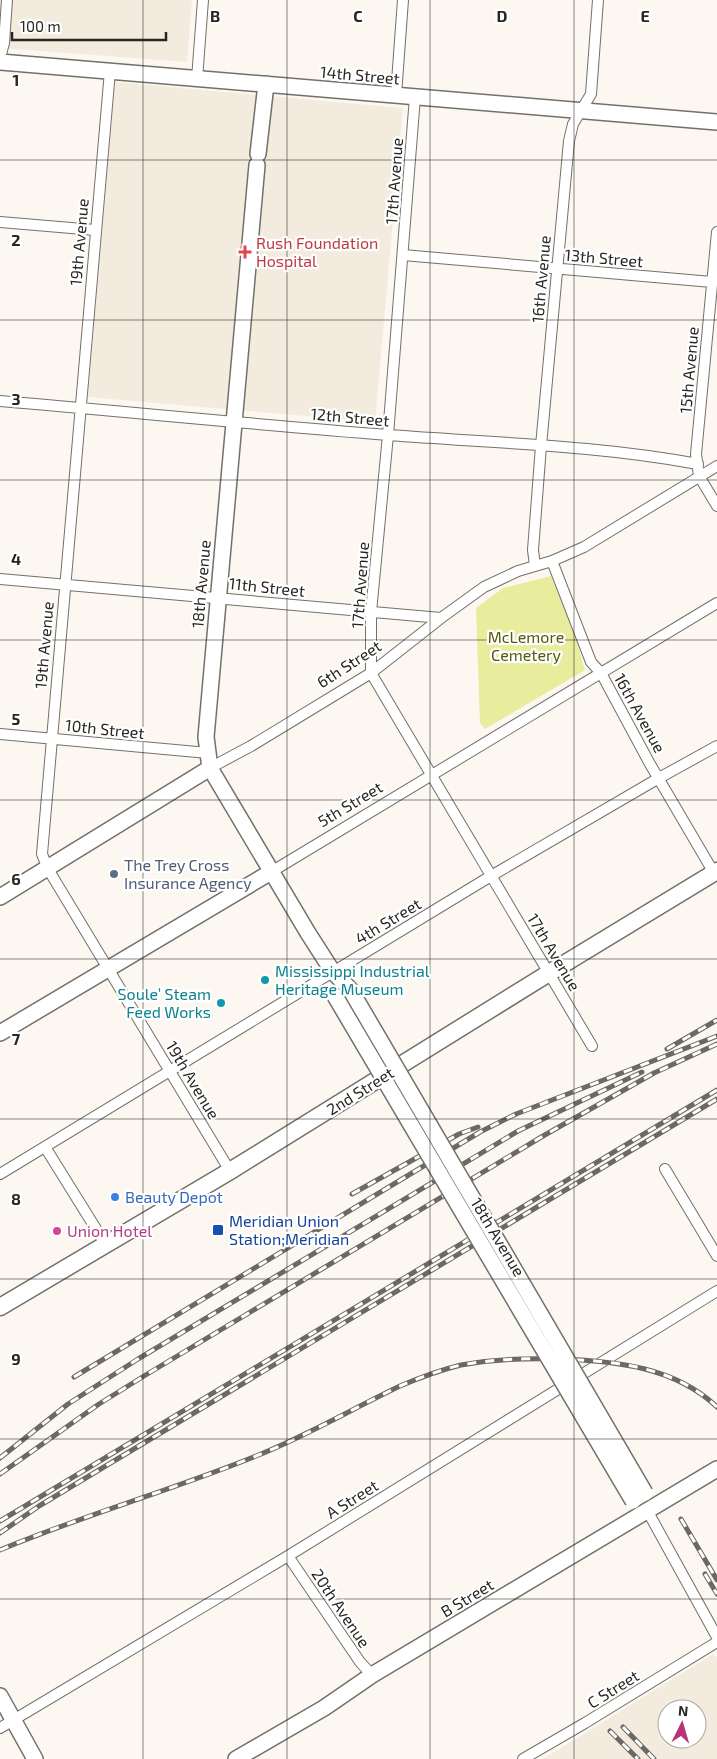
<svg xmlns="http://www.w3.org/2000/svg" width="717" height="1759" viewBox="0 0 717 1759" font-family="'Exo 2',sans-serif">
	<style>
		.built { fill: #f3ecde; fill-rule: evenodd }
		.green { fill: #e7ed9d }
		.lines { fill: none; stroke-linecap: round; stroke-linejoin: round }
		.street-casing { stroke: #73706a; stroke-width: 12 }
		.secondary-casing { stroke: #73706a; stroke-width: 18 }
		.primary-casing { stroke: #73706a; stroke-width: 19 }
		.street { stroke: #fff; stroke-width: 10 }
		.secondary { stroke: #fff; stroke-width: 15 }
		.primary { stroke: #fff; stroke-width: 16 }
		.rail-casing { stroke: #6b6964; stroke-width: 5 }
		.rail { stroke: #fff; stroke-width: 3; stroke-dasharray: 9; stroke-linecap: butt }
		.secondary-bridge-casing { stroke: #73706a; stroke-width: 18; stroke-linecap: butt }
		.secondary-bridge { stroke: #fff; stroke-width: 15 }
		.grid { fill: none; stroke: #272623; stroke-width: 1; stroke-opacity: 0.55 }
		.health-dot { fill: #e0444e; stroke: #fff; stroke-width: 2 }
		.service-dot { fill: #5c6f8a; stroke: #fff; stroke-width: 2 }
		.culture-dot { fill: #0f9aa8; stroke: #fff; stroke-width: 2 }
		.shop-dot { fill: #3f7fe0; stroke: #fff; stroke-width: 2 }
		.transit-dot { fill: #1a4fb4; stroke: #fff; stroke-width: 2 }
		.hotel-dot { fill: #d1479c; stroke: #fff; stroke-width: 2 }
		.labels { text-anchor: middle; stroke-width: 4.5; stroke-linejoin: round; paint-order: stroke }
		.street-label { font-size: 16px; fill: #272623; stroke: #fff }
		.health-label { font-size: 16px; fill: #be3a42; stroke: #fff; text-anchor: start }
		.park-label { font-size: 16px; fill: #565a0c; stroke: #fff }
		.service-label { font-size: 16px; fill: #4e5e75; stroke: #fff; text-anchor: start }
		.culture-label { font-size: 16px; fill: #0d838f; stroke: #fff; text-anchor: start }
		.shop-label { font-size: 16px; fill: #366cbe; stroke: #fff; text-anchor: start }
		.transit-label { font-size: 16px; fill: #164399; stroke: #fff; text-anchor: start }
		.hotel-label { font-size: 16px; fill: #b23c85; stroke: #fff; text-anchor: start }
		.grid-label { font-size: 16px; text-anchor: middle; font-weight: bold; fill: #272623; stroke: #fff; stroke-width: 4.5; stroke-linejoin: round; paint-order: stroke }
	</style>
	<rect width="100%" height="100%" fill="#fcf8f1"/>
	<path class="built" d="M0,0H192L187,62L0,48Z
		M115,82L403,108L375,422L88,397Z
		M713,1654L717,1657V1759H543ZM667,1709H697V1739H667Z"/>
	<path class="green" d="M551,576L576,639L585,670L485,729L480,723L476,608L503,588Z"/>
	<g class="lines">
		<defs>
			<path id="street" d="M0,58L4,43L7,0
				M110,71L42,854L48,869L230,1171
				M197,79L203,0
				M396,95L403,0
				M415,97L388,435L371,612V673L592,1046
				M0,222L95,230
				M717,232L696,454L699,476L717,506
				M403,255L712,282
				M0,401C130,412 259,425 389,435C492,443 596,445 698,464
				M552,561L591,662L601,673L650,764L714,873
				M535,566L533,550L541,446L569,141L573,124L591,94L598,0
				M0,579L441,618
				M0,734L208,753
				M210,768L251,746L371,673L441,618L484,587L518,571L552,561L584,547L717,466
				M271,872L717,603
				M45,1147L106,1245
				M665,1169L717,1256
				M0,1174L491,876L659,778L717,746
				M648,1512L717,1637
				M288,1556L360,1662L372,1675
				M0,1728L288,1556L717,1291
				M523,1759L585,1723L717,1642"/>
			<path id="secondary" d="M0,62L717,122
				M258,154L266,84
				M257,165L206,737L210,768L308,933L333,972L350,989
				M0,897L210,768
				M0,1033L271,872
				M0,1696L35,1759
				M236,1759L324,1708L372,1675L717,1469"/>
			<path id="primary" d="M0,1307L230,1171L549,973L717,871"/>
		</defs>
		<use href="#street" class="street-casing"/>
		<use href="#secondary" class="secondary-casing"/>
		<use href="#primary" class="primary-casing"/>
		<use href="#street" class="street"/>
		<use href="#secondary" class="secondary"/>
		<use href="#primary" class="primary"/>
		<defs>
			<path id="rail" d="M667,1049L717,1020
				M352,1194L459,1134L478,1127
				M74,1377L480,1132L516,1114L717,1036
				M0,1458L68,1404L138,1359L518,1131L642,1072
				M0,1474L99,1404L144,1376L543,1136L654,1073L717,1044
				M681,1519L717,1580
				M0,1521L717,1090
				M0,1533L39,1506L717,1099
				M0,1550C84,1515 172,1490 256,1456C306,1436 352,1409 400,1386C419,1378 440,1370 461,1365C493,1359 527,1358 560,1359C616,1361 675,1367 717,1407
				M705,1574L717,1594
				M623,1727L654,1759
				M610,1731L638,1759"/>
		</defs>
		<use href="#rail" class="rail-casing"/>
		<use href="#rail" class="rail"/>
		<defs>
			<path id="secondary-bridge" d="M350,989L645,1493
				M335,996L633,1501"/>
		</defs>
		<use href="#secondary-bridge" class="secondary-bridge-casing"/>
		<use href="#secondary-bridge" class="secondary-bridge"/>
	</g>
	<path class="grid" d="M143,0V1759M287,0V1759M430,0V1759M574,0V1759M0,160H717M0,320H717M0,480H717M0,640H717M0,800H717M0,959H717M0,1119H717M0,1279H717M0,1439H717M0,1599H717"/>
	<path class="health-dot" d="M242.5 244.5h5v5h5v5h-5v5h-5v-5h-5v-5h5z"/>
	<circle class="service-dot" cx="114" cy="874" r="5"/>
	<g class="culture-dot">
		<circle cx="265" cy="980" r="5"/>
		<circle cx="221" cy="1003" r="5"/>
	</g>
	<circle class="shop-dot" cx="115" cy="1197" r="5"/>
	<rect class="transit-dot" x="212" y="1224" width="12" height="12" rx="2.5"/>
	<circle class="hotel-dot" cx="57" cy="1231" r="5"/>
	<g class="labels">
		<g class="street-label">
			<text transform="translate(360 75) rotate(5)" y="6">14th Street</text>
			<text transform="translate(394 181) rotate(-86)" y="6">17th Avenue</text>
			<text transform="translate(79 242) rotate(-85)" y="6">19th Avenue</text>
			<text transform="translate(604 258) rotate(5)" y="6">13th Street</text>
			<text transform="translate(541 279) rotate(-85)" y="6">16th Avenue</text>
			<text transform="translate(689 370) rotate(-85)" y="6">15th Avenue</text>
			<text transform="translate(350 417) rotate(5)" y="6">12th Street</text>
			<text transform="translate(201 584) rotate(-85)" y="6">18th Avenue</text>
			<text transform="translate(360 585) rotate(-86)" y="6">17th Avenue</text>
			<text transform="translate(267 587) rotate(6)" y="6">11th Street</text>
			<text transform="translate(44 645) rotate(-85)" y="6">19th Avenue</text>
			<text transform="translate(349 664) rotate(-33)" y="6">6th Street</text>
			<text transform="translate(640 713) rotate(61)" y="6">16th Avenue</text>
			<text transform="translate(105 729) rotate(6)" y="6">10th Street</text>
			<text transform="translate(350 804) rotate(-31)" y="6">5th Street</text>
			<text transform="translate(388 921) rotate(-31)" y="6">4th Street</text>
			<text transform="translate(554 952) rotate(59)" y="6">17th Avenue</text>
			<text transform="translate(193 1080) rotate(59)" y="6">19th Avenue</text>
			<text transform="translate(360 1091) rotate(-32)" y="6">2nd Street</text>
			<text transform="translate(498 1237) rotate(59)" y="6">18th Avenue</text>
			<text transform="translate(352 1499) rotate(-32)" y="6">A Street</text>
			<text transform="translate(467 1598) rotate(-31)" y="6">B Street</text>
			<text transform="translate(341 1608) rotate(56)" y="6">20th Avenue</text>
			<text transform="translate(613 1689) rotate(-32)" y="6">C Street</text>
		</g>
		<g class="health-label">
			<text x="256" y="249">Rush Foundation<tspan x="256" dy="18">Hospital</tspan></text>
		</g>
		<g class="park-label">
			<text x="526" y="643">McLemore<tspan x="526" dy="18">Cemetery</tspan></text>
		</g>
		<g class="service-label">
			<text x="124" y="871">The Trey Cross<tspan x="124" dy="18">Insurance Agency</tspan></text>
		</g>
		<g class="culture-label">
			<text x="275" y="977">Mississippi Industrial<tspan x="275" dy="18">Heritage Museum</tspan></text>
			<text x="211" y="1000" text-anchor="end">Soule’ Steam<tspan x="211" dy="18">Feed Works</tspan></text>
		</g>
		<g class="shop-label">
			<text x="125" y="1203">Beauty Depot</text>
		</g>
		<g class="transit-label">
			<text x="229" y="1227">Meridian Union<tspan x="229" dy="18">Station;Meridian</tspan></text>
		</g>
		<g class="hotel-label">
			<text x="67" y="1237">Union Hotel</text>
		</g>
	</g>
	<g class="grid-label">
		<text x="215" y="22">B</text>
		<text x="358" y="22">C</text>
		<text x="502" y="22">D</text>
		<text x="645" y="22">E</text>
		<text x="16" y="86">1</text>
		<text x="16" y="246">2</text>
		<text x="16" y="405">3</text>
		<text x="16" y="565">4</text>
		<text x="16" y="725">5</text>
		<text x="16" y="885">6</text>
		<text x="16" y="1045">7</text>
		<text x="16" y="1205">8</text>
		<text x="16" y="1365">9</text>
	</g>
	<g transform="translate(682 1724) rotate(5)"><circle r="24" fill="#ffffff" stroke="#a9a8a7"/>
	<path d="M0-4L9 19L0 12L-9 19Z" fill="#b7337a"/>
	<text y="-8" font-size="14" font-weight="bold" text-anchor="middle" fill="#272623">N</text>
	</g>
	<path d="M12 32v8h154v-8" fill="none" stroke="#272623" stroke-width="2.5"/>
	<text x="20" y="32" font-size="15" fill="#272623" stroke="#ffffff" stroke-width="4" paint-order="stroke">100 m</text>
</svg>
